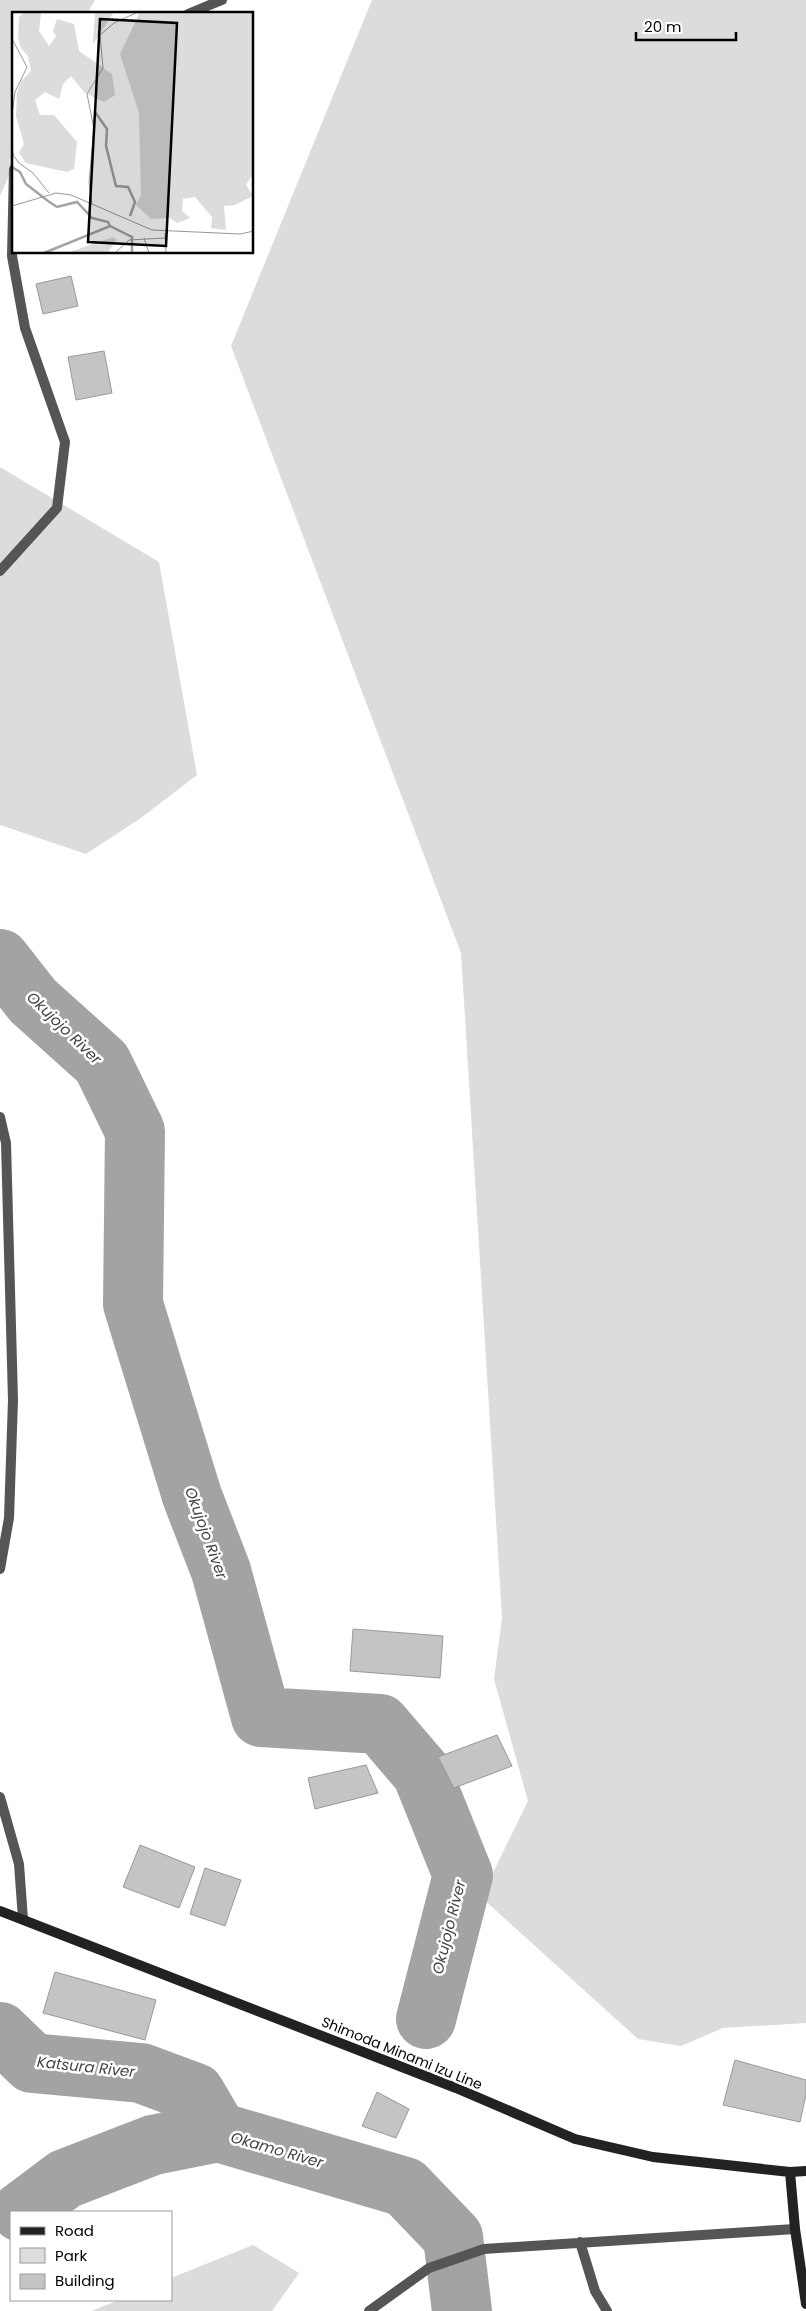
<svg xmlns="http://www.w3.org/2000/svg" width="806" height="2311" viewBox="0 0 806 2311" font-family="Poppins,sans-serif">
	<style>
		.green { fill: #dcdcdc }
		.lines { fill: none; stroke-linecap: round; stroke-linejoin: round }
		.river { stroke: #a3a3a3; stroke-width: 60 }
		.building { fill: #c4c4c4; stroke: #999 }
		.street { stroke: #555; stroke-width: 10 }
		.secondary { stroke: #222; stroke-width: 10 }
		.labels { text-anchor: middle; stroke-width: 5; stroke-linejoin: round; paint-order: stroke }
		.street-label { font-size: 14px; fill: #000; stroke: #fff }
		.water-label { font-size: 15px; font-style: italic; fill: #444; stroke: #fff }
		.inset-river { fill: none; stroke: #a3a3a3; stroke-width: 2.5 }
		.inset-road { fill: none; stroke: #999; stroke-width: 1 }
		.view { fill: #000; fill-opacity: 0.15; stroke: #000; stroke-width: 2.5 }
		.inset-edge { fill: none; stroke: #000; stroke-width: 2.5 }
	</style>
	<rect width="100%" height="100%" fill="#fff"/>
	<path class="green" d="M0,0H95L87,14H14V164L0,196Z
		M372,0H806V2023L723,2028L681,2046L638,2039L481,1897L528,1801L494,1679L502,1618L461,953L231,346Z
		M0,467L159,562L197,775L141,818L86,854L0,825Z
		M253,2245L299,2273L272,2311H91L119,2300H171V2278Z"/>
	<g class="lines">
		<path class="river" d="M0,959L33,1001L102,1063L135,1131L133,1304L192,1496L221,1571L261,1717L380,1724L422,1773L463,1875L426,2019
			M0,2032L32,2063L141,2073L195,2093L218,2132
			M21,2212L65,2179L153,2145L218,2132L405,2187L453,2237L462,2311"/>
	</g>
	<path class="building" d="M71,276L78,306L43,314L36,284Z
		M104,351L112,393L76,400L68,357Z
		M353,1629L443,1636L440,1678L350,1671Z
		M497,1735L512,1766L454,1788L438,1757Z
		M366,1765L378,1793L315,1809L308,1778Z
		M140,1845L195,1867L179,1908L123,1887Z
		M205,1868L241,1880L225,1926L190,1914Z
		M55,1972L156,2000L145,2040L43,2013Z
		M735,2060L806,2080V2095L800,2122L723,2105Z
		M377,2092L409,2109L396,2138L362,2126Z"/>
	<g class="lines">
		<path class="street" d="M188,14L222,0
			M0,571L57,508L65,442L25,328L12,256L14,169
			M0,1117L6,1143L13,1400L9,1518L0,1569
			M0,1797L19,1864L23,1919
			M580,2242L595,2291L607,2311
			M369,2311L429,2268L484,2249L795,2229"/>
		<path class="secondary" d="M0,1911L456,2088L575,2139L653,2157L790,2172L806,2171
			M790,2172L795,2229L806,2304"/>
	</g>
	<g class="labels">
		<g class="street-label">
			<text transform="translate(402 2053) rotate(22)" y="5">Shimoda Minami Izu Line</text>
		</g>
		<g class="water-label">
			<text transform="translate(64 1028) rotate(44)" y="5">Okujojo River</text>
			<text transform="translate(206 1533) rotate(70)" y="5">Okujojo River</text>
			<text transform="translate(449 1927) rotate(-76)" y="5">Okujojo River</text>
			<text transform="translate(86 2067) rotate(6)" y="5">Katsura River</text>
			<text transform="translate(277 2150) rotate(16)" y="5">Okamo River</text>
		</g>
	</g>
	<g transform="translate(12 12)">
		<rect width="241" height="241" fill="#fff"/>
		<path d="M13,0L29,1L27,19L37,34L44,24L41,19L45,7L62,12L67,39L100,62L103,83L92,90L73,81L59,64L51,72L47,87L33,80L23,88L28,103H42L65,130L62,157L55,160L14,151L7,141L12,132L4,104L5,81L9,69L19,59L16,44L9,36L6,25L7,5ZM83,0H102L81,32ZM128,0H241L242,160L234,173L241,184L223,193L212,194L214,218L199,216L200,205L183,185L171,187L170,199L178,206L165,211L158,206L139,207L124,193L129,183L127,101L108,42ZM101,225L105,228L95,241H55Z" fill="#dcdcdc"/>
		<path class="inset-river" d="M83,100L95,117L94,134L104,174L116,175L123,190L118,204M0,155L8,160L14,172L36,189L45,195L65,190L80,206L96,210L98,214M32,241L98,214L120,225V241"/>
		<path class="inset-road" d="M0,27L15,55L3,80L0,102M0,133L1,143L7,151L21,161L37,181M80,192L77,170L82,117L75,82L91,56L88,23L102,11L126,0M0,194L44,181L59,183L140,218L228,222L242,219M153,221L154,241M132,226L137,241M103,241L117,228L153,226"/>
		<path class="view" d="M88,7L165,11L154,234L76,230Z"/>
		<rect width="241" height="241" class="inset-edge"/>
	</g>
	<rect x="10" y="2211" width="162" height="90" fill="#ffffff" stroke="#999999"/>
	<rect x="20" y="2227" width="25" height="8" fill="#222222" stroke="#999999"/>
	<text x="55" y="2236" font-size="15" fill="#000000">Road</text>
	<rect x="20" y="2248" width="25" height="15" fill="#dcdcdc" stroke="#999999"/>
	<text x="55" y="2261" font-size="15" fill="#000000">Park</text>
	<rect x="20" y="2274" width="25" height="15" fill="#c4c4c4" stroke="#999999"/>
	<text x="55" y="2286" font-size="15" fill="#000000">Building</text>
	<path d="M636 32v8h100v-8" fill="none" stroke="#000000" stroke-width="2.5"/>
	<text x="644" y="32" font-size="15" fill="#000000" stroke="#ffffff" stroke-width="4" paint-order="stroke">20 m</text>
</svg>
